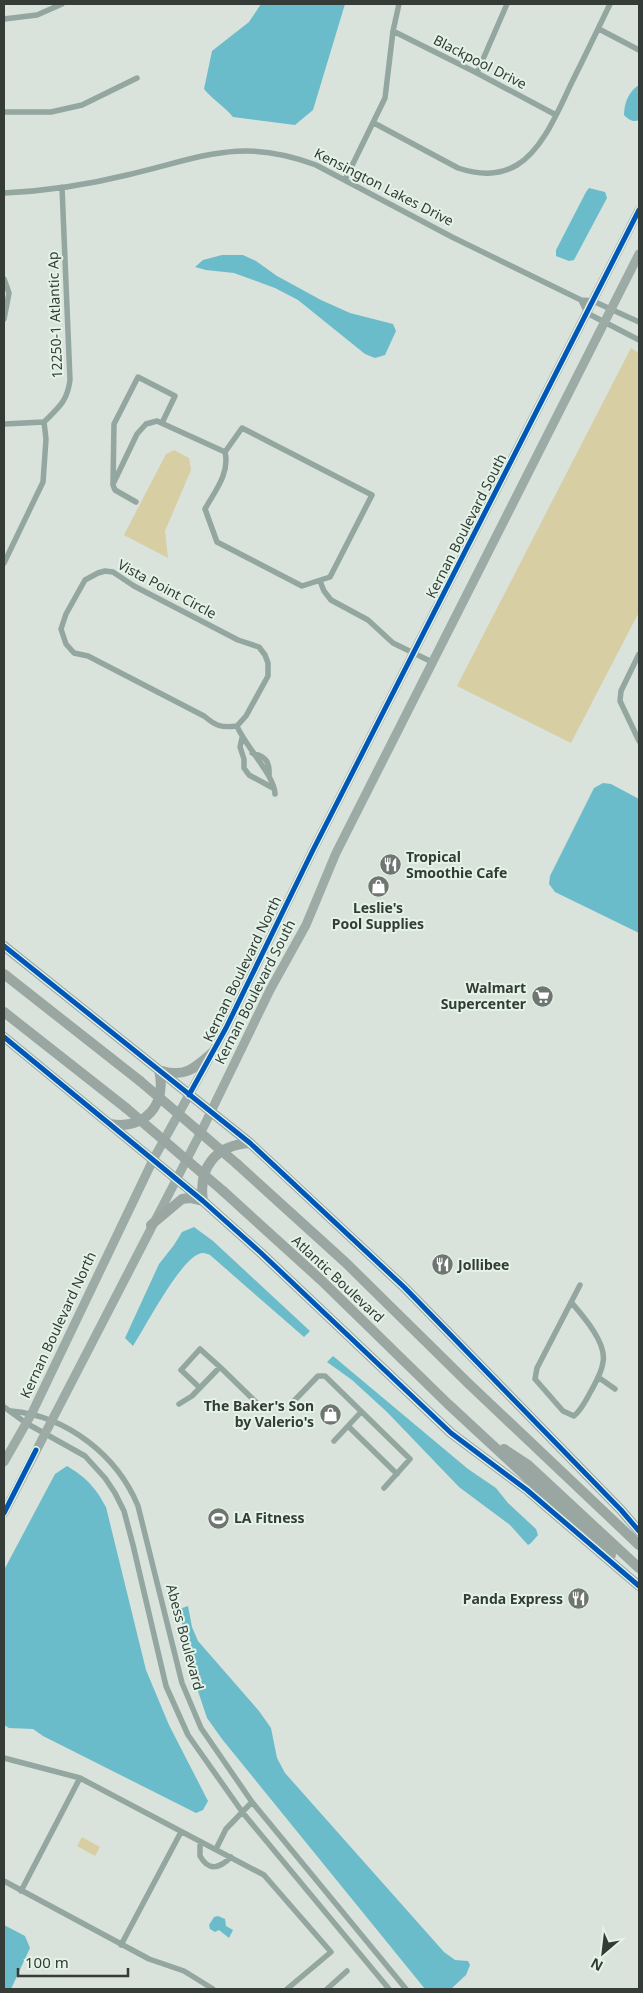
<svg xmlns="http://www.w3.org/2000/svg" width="643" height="1993" viewBox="0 0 643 1993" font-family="'Noto Sans',sans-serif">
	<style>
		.green { fill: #d7cea4 }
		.water { fill: #6bbccb }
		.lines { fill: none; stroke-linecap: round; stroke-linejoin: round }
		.street { stroke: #93a6a0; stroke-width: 5.5 }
		.primary { stroke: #9caba5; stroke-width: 9 }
		.highway { stroke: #9aa6a2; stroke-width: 10 }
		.highway-bridge { stroke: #9aa6a2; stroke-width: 10 }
		.cycleway-casing { stroke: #e3f3e7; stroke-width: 8 }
		.cycleway { stroke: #0057b8; stroke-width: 5 }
		.labels { text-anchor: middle; stroke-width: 4; stroke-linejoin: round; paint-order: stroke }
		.street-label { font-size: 14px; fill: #353b37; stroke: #e3f3e7 }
		.poi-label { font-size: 14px; font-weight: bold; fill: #353b37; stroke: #e3f3e7; text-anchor: start }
	</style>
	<rect width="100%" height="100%" fill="#dae2dc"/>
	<path class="green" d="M631,348L639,353V612L571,743L457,686Z
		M174,450L189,458L191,470L165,531L168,558L124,535L166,454Z
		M82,1837L100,1847L95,1856L77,1846Z"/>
	<path class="water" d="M261,4H345L313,110L295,125L233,117C224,106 213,100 204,89L212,51L249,22Z
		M639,85V120C633,123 628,119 624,115C624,103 629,91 639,85Z
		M589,188L605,192L607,198L574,260L569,261L556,256V250L586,192Z
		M222,255H243L256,261L277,276L321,300L350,313L393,324L396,331L385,355L375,358L365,354L298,300L275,288L234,273L206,270L195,267L203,260Z
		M603,783L611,784L639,799V933L555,892L549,884L550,876L594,788Z
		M194,1227L213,1241L310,1331L304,1337L210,1255C208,1254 205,1253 203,1253C183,1253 145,1328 133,1346L125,1338L159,1264L174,1245L182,1232Z
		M333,1356L468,1469L496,1488L508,1503L536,1529L538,1535L531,1543L528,1545L510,1525L459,1487L387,1412L352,1380L327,1362Z
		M67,1466C87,1478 95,1487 106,1507L146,1670L169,1725L208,1801L203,1810L196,1813L43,1736L33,1729L9,1728L4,1725V1570L55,1474Z
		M188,1606L192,1627L198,1641L259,1711L271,1728L277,1758L285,1773L444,1952L455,1960L468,1961L470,1965L466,1975L451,1989H425L222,1739L207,1718L194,1679L179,1609Z
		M214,1917L218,1916L225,1919L226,1926L233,1930L229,1938L219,1930L215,1932L210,1929L209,1925Z
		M4,1925L25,1936L30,1948L11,1989H4Z"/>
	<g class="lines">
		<path class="street" d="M4,19L37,15L62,4
			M599,29L639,50
			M393,31L477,73L556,115
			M477,73L507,4
			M4,112H51L82,105L137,78
			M374,123L458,168C479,175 498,176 517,165C544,149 560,106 573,80C586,54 598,29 610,4
			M345,180L385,98L393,31L399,4
			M4,193C45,191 87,185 127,175C201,158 240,136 316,165L452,237L581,300L593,301L639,322
			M4,279L9,293L4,319
			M581,300L587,313L639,340
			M4,424L44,422C59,407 67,402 70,380L62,187
			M242,428L372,495L330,577L302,586L217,542L205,509C215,491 230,473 225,452Z
			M114,482L137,434L146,424L157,421L225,452
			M136,502L115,490L113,485L114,424L138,377L175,396L162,423
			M4,563L43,482L46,439L44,422
			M320,581L324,591L331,600L368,620L393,643L432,662
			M639,654L621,691L620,701L639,741
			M237,726L246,716L268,676V663L265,655L259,647L238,640L134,586L113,572L105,571L98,573L85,580L66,614L61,629L66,644L74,653L88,656L204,716C216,726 221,728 237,726C245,746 275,776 275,794
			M242,738L240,747L244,759V768L249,775L273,788
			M252,753C266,756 270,762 269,776
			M571,1302C583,1316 607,1343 603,1362C602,1372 596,1382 591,1391C586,1400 582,1409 574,1416L563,1411L535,1379L537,1368L580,1285
			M598,1377L615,1389
			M200,1388L181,1370L200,1349L220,1367
			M293,1402L318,1376H325L410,1459L384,1488
			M179,1404L192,1396L220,1367L260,1406
			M4,1407L26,1423L85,1456L105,1478L115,1493L124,1511L133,1545L166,1686L188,1735L243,1813L389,1989
			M11,1411C67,1416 117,1455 138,1506L182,1683L201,1728L252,1802L406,1989
			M348,1426L397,1474
			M334,1441L361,1412
			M4,1758L80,1778L264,1875L331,1952L287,1989
			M200,1842V1856C209,1872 220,1868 231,1857
			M216,1849L226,1829L252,1802
			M4,1881L149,1959L184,1971L213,1989
			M21,1891L80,1778
			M121,1945L181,1832
			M327,1989L347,1971"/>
		<path class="primary" d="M4,1462L32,1413L153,1160L226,1028L312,852L639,210
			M4,1513L203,1128L270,990L306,925L336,853L639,254"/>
		<path class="highway" d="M4,946L250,1143L404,1287L621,1510L639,1531
			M4,974L140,1081
			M4,1012L126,1108
			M4,1037L203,1201L260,1252L451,1433L527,1490L639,1586
			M162,1071C186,1078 196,1067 213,1052
			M110,1124C146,1130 167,1104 159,1070
			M237,1164L345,1262L469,1384L639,1545
			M223,1191L321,1280L448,1404L611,1555
			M151,1225L182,1199L190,1198L203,1201C198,1167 216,1145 250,1143
			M504,1449L528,1465L639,1568"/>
		<path class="highway-bridge" d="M140,1081L237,1164
			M126,1108L223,1191"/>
		<defs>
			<path id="cycleway" d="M4,946L250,1143L404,1287L621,1510L639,1531
				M4,1037L203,1201L260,1252L451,1433L527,1490L639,1586
				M189,1095L226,1028L312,852L639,210
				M4,1513L36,1450"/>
		</defs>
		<use href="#cycleway" class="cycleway-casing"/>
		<use href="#cycleway" class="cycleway"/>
	</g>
	<defs>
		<symbol id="restaurant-disc" viewBox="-11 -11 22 22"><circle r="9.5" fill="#6f7571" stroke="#e3f3e7"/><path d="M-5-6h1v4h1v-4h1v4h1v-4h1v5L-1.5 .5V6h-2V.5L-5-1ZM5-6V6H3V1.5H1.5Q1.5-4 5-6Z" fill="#fff"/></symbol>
		<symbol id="shop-disc" viewBox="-11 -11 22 22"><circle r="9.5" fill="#6f7571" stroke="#e3f3e7"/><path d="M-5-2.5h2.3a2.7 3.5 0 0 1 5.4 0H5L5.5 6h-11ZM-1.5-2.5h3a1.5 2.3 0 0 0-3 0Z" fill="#fff"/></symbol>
		<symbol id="supermarket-disc" viewBox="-11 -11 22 22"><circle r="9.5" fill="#6f7571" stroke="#e3f3e7"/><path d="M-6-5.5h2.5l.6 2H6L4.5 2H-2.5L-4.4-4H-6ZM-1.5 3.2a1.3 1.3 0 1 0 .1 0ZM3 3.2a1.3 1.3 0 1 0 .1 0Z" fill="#fff"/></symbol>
		<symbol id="stadium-disc" viewBox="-11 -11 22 22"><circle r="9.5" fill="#6f7571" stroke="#e3f3e7"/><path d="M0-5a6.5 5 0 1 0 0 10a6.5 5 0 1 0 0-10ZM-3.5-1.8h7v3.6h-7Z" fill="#fff"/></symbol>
	</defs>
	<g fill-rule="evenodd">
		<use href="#restaurant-disc" x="378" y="852" width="25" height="25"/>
		<use href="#shop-disc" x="366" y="874" width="25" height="25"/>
		<use href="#supermarket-disc" x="530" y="984" width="25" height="25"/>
		<use href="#restaurant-disc" x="430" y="1252" width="25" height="25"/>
		<use href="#shop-disc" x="318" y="1402" width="25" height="25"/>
		<use href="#stadium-disc" x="206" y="1506" width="25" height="25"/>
		<use href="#restaurant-disc" x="566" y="1586" width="25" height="25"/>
	</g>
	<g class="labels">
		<g class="street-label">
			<text transform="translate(480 62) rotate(27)" y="5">Blackpool Drive</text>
			<text transform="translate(384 187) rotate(27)" y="5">Kensington Lakes Drive</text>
			<text transform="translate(55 315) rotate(-92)" y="5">12250-1 Atlantic Ap</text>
			<text transform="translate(466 526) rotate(-63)" y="5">Kernan Boulevard South</text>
			<text transform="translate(167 589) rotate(28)" y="5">Vista Point Circle</text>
			<text transform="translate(242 969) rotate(-64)" y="5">Kernan Boulevard North</text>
			<text transform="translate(255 992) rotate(-63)" y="5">Kernan Boulevard South</text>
			<text transform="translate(338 1279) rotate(43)" y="5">Atlantic Boulevard</text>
			<text transform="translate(58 1325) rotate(-65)" y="5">Kernan Boulevard North</text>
			<text transform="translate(185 1637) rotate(75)" y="5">Abess Boulevard</text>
		</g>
		<g class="poi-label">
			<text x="406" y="862">Tropical<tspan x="406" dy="16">Smoothie Cafe</tspan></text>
			<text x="378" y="913" text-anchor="middle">Leslie's<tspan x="378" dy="16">Pool Supplies</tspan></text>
			<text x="526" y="993" text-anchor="end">Walmart<tspan x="526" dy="16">Supercenter</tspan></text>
			<text x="458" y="1270">Jollibee</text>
			<text x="314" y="1411" text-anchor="end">The Baker's Son<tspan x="314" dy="16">by Valerio's</tspan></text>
			<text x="234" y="1523">LA Fitness</text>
			<text x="563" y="1604" text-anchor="end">Panda Express</text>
		</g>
	</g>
	<rect width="643" height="1993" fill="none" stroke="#353b37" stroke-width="10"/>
	<g transform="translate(603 1953) rotate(208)" stroke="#e3f3e7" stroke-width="4" paint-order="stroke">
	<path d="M0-4L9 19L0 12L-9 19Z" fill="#353b37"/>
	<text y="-8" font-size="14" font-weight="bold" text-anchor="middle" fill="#353b37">N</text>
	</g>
	<path d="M18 1968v8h110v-8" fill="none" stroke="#353b37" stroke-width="2.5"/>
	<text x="25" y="1968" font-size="15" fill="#353b37" stroke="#e3f3e7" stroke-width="4" paint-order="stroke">100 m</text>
</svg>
